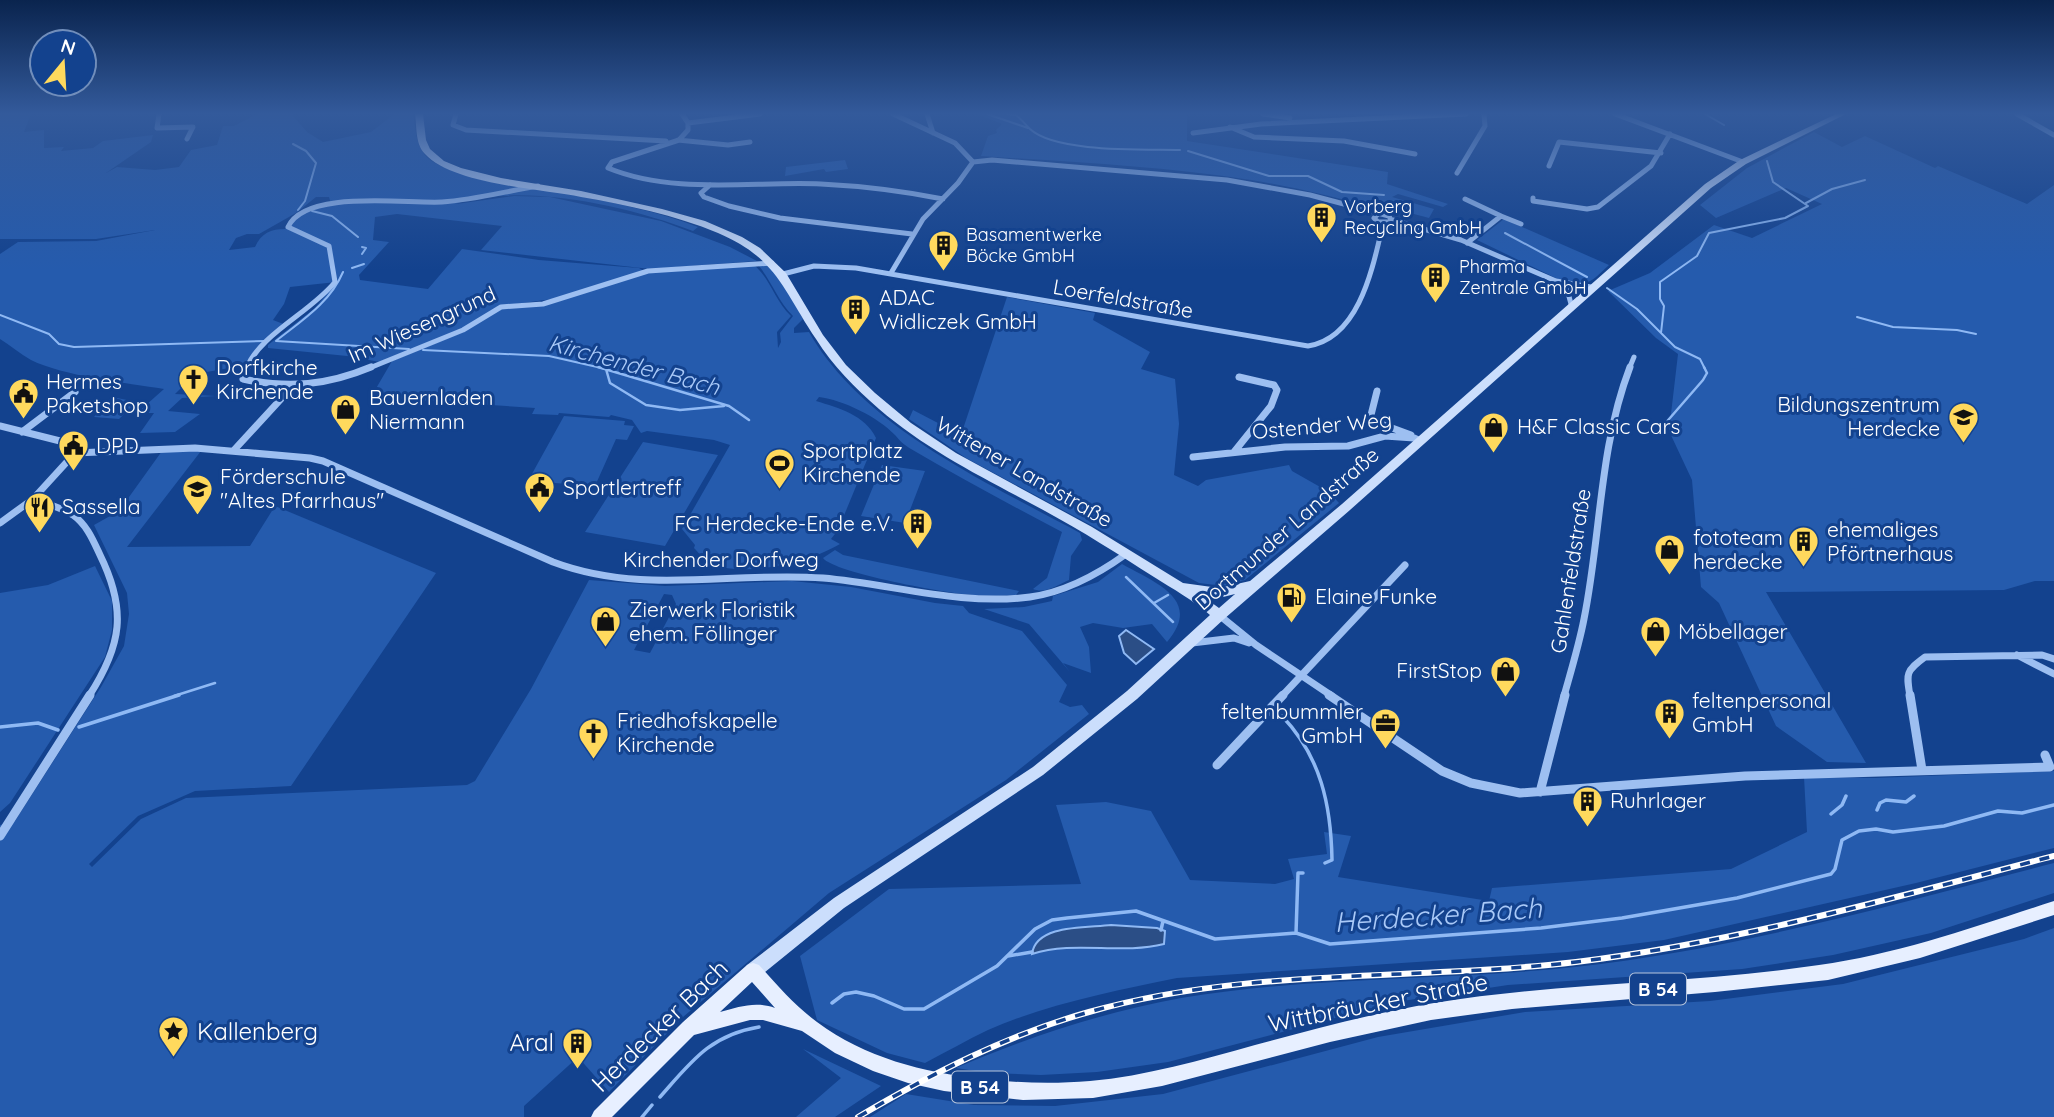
<svg xmlns="http://www.w3.org/2000/svg" width="2054" height="1117" viewBox="0 0 2054 1117" font-family="Quicksand,sans-serif">
	<style>
		.green { fill: #255bad; fill-rule: evenodd }
		.water { fill: #2b4e86; stroke: #8fb9f4; stroke-width: 2 }
		.lines { fill: none; stroke-linecap: round; stroke-linejoin: round }
		.stream-far2 { stroke: #8fb9f4; stroke-width: 2 }
		.stream-far1 { stroke: #8fb9f4; stroke-width: 2.5 }
		.stream { stroke: #8fb9f4; stroke-width: 3.5 }
		.minor-far2 { stroke: #9dbff1; stroke-width: 5 }
		.minor-far1 { stroke: #9dbff1; stroke-width: 7 }
		.minor { stroke: #9dbff1; stroke-width: 9 }
		.secondary { fill: #cbdefc; fill-rule: evenodd }
		.primary { fill: #e7efff; fill-rule: evenodd }
		.rail-casing { stroke: #fff; stroke-width: 6 }
		.rail { stroke: #13428e; stroke-width: 3.5; stroke-dasharray: 10; stroke-linecap: butt }
		.labels { text-anchor: middle; stroke-width: 6; stroke-linejoin: round; paint-order: stroke }
		.far-poi-label { font-size: 18px; fill: #fff; stroke: #13428e; text-anchor: start }
		.shield { fill: #13428e; stroke: #b8c6dd; stroke-width: 2 }
		.shield-label { font-size: 19px; font-weight: bold; fill: #fff }
		.poi-label { font-size: 21px; fill: #fff; stroke: #13428e; text-anchor: start }
		.street-label { font-size: 21px; fill: #fff; stroke: #13428e }
		.water-label { font-size: 23px; font-style: italic; fill: #a9c9f8; stroke: #13428e }
		.near-street-label { font-size: 24px; fill: #fff; stroke: #13428e }
		.near-poi-label { font-size: 24px; fill: #fff; stroke: #13428e; text-anchor: start }
		.near-water-label { font-size: 28px; font-style: italic; fill: #a9c9f8; stroke: #13428e }
	</style>
	<rect width="100%" height="100%" fill="#13428e"/>
	<path class="green" d="M0,114H31L24,132L44,130V148L64,147L61,151L93,148L103,141L153,135L151,142L106,173L117,167L155,170L179,167L191,150L217,145L223,126H234L257,114H294L293,116L307,132L323,142L371,132L393,115L392,114H413C416,128 415,143 425,155C445,179 545,189 578,196C619,204 660,212 698,227L693,231C632,208 546,188 481,198C473,200 462,201 456,204L514,196L550,197L661,221L730,247L757,261L650,269L481,250L502,226L397,214L375,217L373,240L389,242L359,275L360,280L428,289L462,249L539,260L639,268L644,271L560,298L501,306L463,329L380,362L347,356L268,348V345L315,308L336,282L290,287L284,304L273,320L286,325L241,366L195,374L175,394L216,396L182,398L168,411L200,414L175,432L140,433L154,413H137L164,389C127,383 63,376 31,360C20,354 10,345 0,339V254L18,242L96,241L155,230L96,239H0ZM316,197H329L331,204L299,214L285,229C271,229 261,233 255,247L229,250L236,238L247,234H259L296,213Z
		M977,114H1187V141L1388,172L1387,184L1448,204L1443,207L1398,194L1392,197L1434,209L1429,218L1384,206L1381,209C1338,198 1295,187 1251,180C1162,166 1071,162 981,156L988,136L997,133L996,130L1002,124Z
		M1814,132L1842,147L1865,136L1935,168L1938,166L2027,204L2054,185V581H2035L2004,590L1766,592L1866,763L1827,762L1776,726L1719,603L1701,587L1692,480L1669,431L1678,354L1656,338L1608,291L1650,273L1714,225L1752,238L1822,204L1786,188L1716,218L1700,205L1747,168Z
		M845,160L848,169L826,172L824,169L785,176L786,167Z
		M1504,219L1609,265C1592,281 1589,287 1564,282L1477,240Z
		M767,264L782,279L803,319L794,328V333L809,332C863,427 988,483 1080,533L1082,540L1071,556L1069,580C1058,585 1045,594 1033,589L1047,578L1062,532C1011,505 960,478 911,449C903,444 900,441 895,435C878,417 843,400 819,397L816,401C839,408 865,415 876,438L838,530L831,539L840,544C810,562 748,577 714,565C706,563 699,553 694,548L695,545L682,529L730,445L714,440L647,431L641,433L632,420L611,415L609,417L559,413L558,415L532,414L535,408L371,397L392,361L465,331L502,308L543,305L648,272L754,265C770,278 775,301 791,316L777,332L778,348L781,342L780,333L793,316C778,301 772,282 759,266Z
		M1007,297L1095,313L1093,320L1150,352L1141,369L1175,379L1179,424L1174,475L1198,486L1206,480L1289,465L1292,471L1329,492L1339,503L1245,580L1224,586L1199,583L966,458L909,419L913,410L961,435Z
		M112,397L137,402L119,419L94,417Z
		M564,416L625,421L624,425L634,426L627,440L616,439L595,486L528,481Z
		M643,442L718,455L665,546L585,532Z
		M162,451H201L127,547L250,546L275,506L436,573L291,786L195,791L138,816L89,864L92,867L141,819L186,798L467,785L475,781L531,689L589,580L665,586L792,581L851,587L935,603L963,606L969,613L1022,631L1067,685L1059,702L1070,707L1082,705L1089,714L1006,780L829,893L683,1017L609,1092L578,1057L524,1106V1117H0V825L15,821L101,687L124,646L129,614L127,593L94,525L119,511ZM664,594L672,595L676,604L650,653L634,650Z
		M882,465L925,471L905,523L861,516Z
		M835,550L843,555L1019,591L1016,595C1002,596 987,596 973,595C950,594 834,573 823,558Z
		M1122,564C1156,583 1203,600 1167,642L1152,624L1123,628L1093,623L1080,627L1089,647L1091,673L1063,663L1070,672L1029,624L984,609L1024,607L1052,601L1053,596L1098,582Z
		M95,566L112,601V630L105,657L10,803L0,812V593L48,585Z
		M2054,771V848L1916,883L1664,940L1568,952L1177,978C1114,991 1047,1004 988,1030C967,1040 946,1052 925,1063L887,1053L817,1020L800,956L889,889L1081,884L1056,805L1106,802L1151,811L1190,880L1275,884L1294,879L1288,859L1327,854L1324,832L1351,836L1338,877L1489,901L1492,888L1731,869L1807,832L1804,777L1875,778Z
		M2054,863V893L1931,933L1833,955L1742,969L1508,985L1396,1002L1168,1062L1097,1072L1041,1075L989,1073L956,1068C1028,1037 1104,1012 1181,998C1311,976 1444,981 1575,967C1738,949 1896,904 2054,863Z
		M2054,928V1117H870L906,1094L974,1105L1055,1106L1163,1094L1378,1037L1525,1012L1710,1001L1843,984L2024,939Z
		M803,1049L881,1086L835,1117H796L841,1078Z"/>
	<path class="water" d="M1126,630L1154,649L1136,664L1124,653L1119,636Z
		M1111,925L1157,928L1165,931L1164,944C1120,955 1075,940 1032,954C1036,924 1087,928 1111,925Z"/>
	<g class="lines">
		<path class="stream-far2" d="M987,114L1028,128
			M1007,114L1016,115C1021,119 1027,126 1030,129C1056,153 1145,149 1180,150
			M1705,114L1724,125
			M293,144L306,151L316,163L305,201L298,210
			M1188,151L1269,176H1308L1342,192L1384,195
			M1806,203L1832,189L1865,180
			M312,211L332,216L358,237
			M1505,233L1587,277
			M362,247L366,248L362,254
			M352,268L364,264
			M1607,288L1637,309L1675,347L1700,359L1705,369
			M0,315L49,334L59,344L74,347L265,341
			M1857,317L1893,327L1957,330L1976,334
			M1661,333L1664,306L1660,299V282L1697,256L1709,233L1785,218L1808,206L1773,182L1767,161
			M276,341L409,349
			M276,341C301,321 330,303 343,272
			M423,350L549,356L606,369"/>
		<path class="stream-far1" d="M598,367L729,406L749,420
			M606,369L610,383L646,405L680,410L724,406
			M1663,426L1703,380L1707,373L1704,367
			M1126,577L1173,622
			M1154,603L1168,595
			M174,696L215,683"/>
		<path class="stream" d="M1282,716C1321,757 1331,805 1332,860L1325,863
			M0,727L38,723L58,730
			M79,727L179,695
			M1877,810L1880,803L1886,800L1906,802L1914,796
			M1831,814L1842,805L1846,796
			M1161,930L1163,921
			M1296,933L1298,873H1303
			M1008,956L1032,952
			M832,1003L844,994L856,992L874,996L904,1009H924L997,966L1035,929L1052,920L1067,918L1136,911L1215,939L1296,933L1330,944L1541,928L1622,918L1737,898L1831,874L1835,869L1842,840L1859,831L1876,829L1893,832L1944,826L1998,811L2022,813L2054,805
			M660,1097C691,1062 710,1035 759,1027
			M642,1117L652,1105"/>
		<path class="minor-far2" d="M159,114L157,128L193,127L187,139
			M456,114L453,125L466,130L666,141
			M682,114L688,123
			M893,114L955,143L973,162
			M927,114L933,133
			M1263,114L1290,118
			M1615,114L1743,162
			M2017,114L2054,135
			M688,123V130L679,140L612,162L608,168C674,195 751,181 821,184C861,186 903,191 943,199
			M688,123L760,114
			M1230,127L1254,137L1344,141L1415,154
			M1193,133L1261,124L1466,114
			M678,140L728,145L750,142
			M973,162L992,160L1227,180L1310,195L1389,216L1392,222H1378L1374,218L1378,214
			M1549,166L1559,142L1661,153
			M1457,173L1485,126L1484,114
			M710,185L701,193L704,197L729,206L780,218L912,234
			M1533,198V201L1587,209L1598,207L1651,166L1670,134
			M1465,199L1501,216
			M1393,220L1461,240L1556,281L1591,287
			M1467,243L1501,216L1521,224
			M891,273L923,219L958,183L973,162
			M783,274L814,266L856,268L1308,346C1360,338 1373,266 1383,224
			M1567,289L1571,304
			M246,369C260,334 311,312 335,282L329,246L288,227C305,189 405,204 442,202C474,200 507,191 538,186
			M367,369L463,330L501,307L543,304L648,271L772,263
			M1629,369L1634,357"/>
		<path class="minor-far1" d="M247,367L243,379C289,389 328,385 371,367
			M1377,391L1371,415L1373,421L1411,435
			M0,426L68,443L75,453
			M22,432L75,392
			M235,449L292,387
			M1234,452L1271,406L1277,390L1274,385L1239,377
			M1193,457L1285,447L1348,446L1385,436L1414,438L1420,441
			M33,499C46,504 61,507 73,515C87,525 93,540 100,555C127,610 122,645 89,696
			M0,523L33,499L75,453L195,448L310,458L323,461L553,562C644,596 730,571 823,578C892,584 960,606 1030,597C1066,592 1097,575 1126,554
			M1219,615L1256,645L1332,696
			M1192,643L1234,638L1249,643
			M2017,655L2054,674
			M1282,696L1405,565
			M1564,696C1571,671 1579,645 1584,619C1601,535 1599,448 1630,367
			M1910,696C1906,673 1906,671 1925,657L2042,655L2054,659"/>
		<path class="minor" d="M1329,695L1442,771L1471,783L1520,793L1745,776L2050,767L2045,755
			M1910,695L1922,770
			M1217,765L1283,695
			M1540,792L1565,695
			M0,836L90,695"/>
		<path class="secondary" d="M415,114H423L426,140L430,149L444,161L461,168L501,178L581,191L662,209L705,221L742,237L760,248L786,273L823,335L846,365L875,393L911,423L956,453L1092,527L1183,583L1219,588L1250,581L1342,504L1705,184L1740,160L1836,114H1846L1746,164L1711,188L1350,510L1224,619L1137,699L1043,775L844,908L759,977L753,979L747,977L745,971L747,965L834,898L1033,767L1127,691L1210,615C1193,600 1173,589 1154,577C1118,554 1082,531 1045,511C988,480 929,452 879,409C855,388 833,366 816,339C783,290 777,258 718,233C675,215 627,205 581,197C541,189 452,184 425,154C415,144 417,127 415,114ZM1235,594L1219,608L1201,595L1219,598Z"/>
		<path class="primary" d="M2054,901V915L1920,958L1828,980L1715,992L1512,1009L1431,1020L1330,1042L1162,1086L1093,1098L1023,1100L944,1091L908,1083L873,1071L835,1053L802,1031L763,1020H750L694,1035L612,1117H591L594,1111L683,1022L747,965L753,963L759,965C777,985 795,1006 817,1022C865,1058 923,1072 982,1079C1018,1083 1054,1084 1090,1081C1146,1076 1201,1060 1255,1045C1314,1029 1374,1013 1434,1003C1561,982 1691,984 1819,965C1899,954 1977,926 2054,901ZM752,982L775,1008C755,1001 739,1007 720,1012Z"/>
		<defs>
			<path id="rail" d="M858,1117C931,1074 1007,1035 1089,1012C1247,967 1414,981 1576,962C1738,942 1896,897 2054,856"/>
		</defs>
		<use href="#rail" class="rail-casing"/>
		<use href="#rail" class="rail"/>
	</g>
	<linearGradient id="sky" x2="0" y2="1"><stop stop-color="#0a244e"/><stop offset="0.42" stop-color="#335a9b"/><stop offset="1" stop-color="#335a9b" stop-opacity="0"/></linearGradient>
	<rect width="2054" height="270" fill="url(#sky)"/>
	<defs>
		<symbol id="building-pin" viewBox="-11 -11 22 30"><path d="M0 17L-7.5 6A9.5 9.5 0 1 1 7.5 6Z" fill="#ffd95d" stroke="#13428e"/><path d="M-4-6H4V6H1V3H-1V6H-4ZM-2.5-4.3h1.7v1.8h-1.7ZM.8-4.3h1.7v1.8H.8ZM-2.5-1h1.7V.8h-1.7ZM.8-1h1.7V.8H.8Z" fill="#111"/></symbol>
		<symbol id="church-pin" viewBox="-11 -11 22 30"><path d="M0 17L-7.5 6A9.5 9.5 0 1 1 7.5 6Z" fill="#ffd95d" stroke="#13428e"/><path d="M-1.2-6h2.4v3.5h3.3v2.4h-3.3V6h-2.4V-.1h-3.3v-2.4h3.3Z" fill="#111"/></symbol>
		<symbol id="civic-pin" viewBox="-11 -11 22 30"><path d="M0 17L-7.5 6A9.5 9.5 0 1 1 7.5 6Z" fill="#ffd95d" stroke="#13428e"/><path d="M-.6-6.5H3V-4.5H.6V-3L4-1V1h2V6H-6V1h2V-1L-.6-3ZM-1.2 2.5V6h2.4V2.5Z" fill="#111"/></symbol>
		<symbol id="shop-pin" viewBox="-11 -11 22 30"><path d="M0 17L-7.5 6A9.5 9.5 0 1 1 7.5 6Z" fill="#ffd95d" stroke="#13428e"/><path d="M-5-2.5h2.3a2.7 3.5 0 0 1 5.4 0H5L5.5 6h-11ZM-1.5-2.5h3a1.5 2.3 0 0 0-3 0Z" fill="#111"/></symbol>
		<symbol id="school-pin" viewBox="-11 -11 22 30"><path d="M0 17L-7.5 6A9.5 9.5 0 1 1 7.5 6Z" fill="#ffd95d" stroke="#13428e"/><path d="M0-5L7-2L0 1L-7-2ZM-4 1L0 2.5L4 1V4Q0 6-4 4Z" fill="#111"/></symbol>
		<symbol id="stadium-pin" viewBox="-11 -11 22 30"><path d="M0 17L-7.5 6A9.5 9.5 0 1 1 7.5 6Z" fill="#ffd95d" stroke="#13428e"/><path d="M0-5a6.5 5 0 1 0 0 10a6.5 5 0 1 0 0-10ZM-3.5-1.8h7v3.6h-7Z" fill="#111"/></symbol>
		<symbol id="restaurant-pin" viewBox="-11 -11 22 30"><path d="M0 17L-7.5 6A9.5 9.5 0 1 1 7.5 6Z" fill="#ffd95d" stroke="#13428e"/><path d="M-5-6h1v4h1v-4h1v4h1v-4h1v5L-1.5 .5V6h-2V.5L-5-1ZM5-6V6H3V1.5H1.5Q1.5-4 5-6Z" fill="#111"/></symbol>
		<symbol id="fuel-pin" viewBox="-11 -11 22 30"><path d="M0 17L-7.5 6A9.5 9.5 0 1 1 7.5 6Z" fill="#ffd95d" stroke="#13428e"/><path d="M-5.5-6h7V0h2V4h1.3V-2.5L3-4.5l.8-.8L6-3V5H2.5V1h-1V6h-7ZM-4.2-4.7v3.2H.2V-4.7Z" fill="#111"/></symbol>
		<symbol id="office-pin" viewBox="-11 -11 22 30"><path d="M0 17L-7.5 6A9.5 9.5 0 1 1 7.5 6Z" fill="#ffd95d" stroke="#13428e"/><path d="M-6-3h4V-5.5h4V-3h4V5H-6ZM-1-4.5V-3h2v-1.5ZM-6 0V1H6V0Z" fill="#111"/></symbol>
		<symbol id="sight-pin" viewBox="-11 -11 22 30"><path d="M0 17L-7.5 6A9.5 9.5 0 1 1 7.5 6Z" fill="#ffd95d" stroke="#13428e"/><path d="M0-6L1.8-2.2L6-1.7L2.9 1.2L3.7 5.4L0 3.3L-3.7 5.4L-2.9 1.2L-6-1.7L-1.8-2.2Z" fill="#111"/></symbol>
	</defs>
	<g fill-rule="evenodd">
		<use href="#building-pin" x="1304" y="200" width="35" height="47"/>
		<use href="#building-pin" x="926" y="228" width="35" height="47"/>
		<use href="#building-pin" x="1418" y="260" width="35" height="47"/>
		<use href="#building-pin" x="838" y="292" width="35" height="47"/>
		<use href="#church-pin" x="176" y="362" width="35" height="47"/>
		<use href="#civic-pin" x="6" y="376" width="35" height="47"/>
		<use href="#shop-pin" x="328" y="392" width="35" height="47"/>
		<use href="#school-pin" x="1946" y="400" width="35" height="47"/>
		<use href="#shop-pin" x="1476" y="410" width="35" height="47"/>
		<use href="#civic-pin" x="56" y="428" width="35" height="47"/>
		<use href="#stadium-pin" x="762" y="446" width="35" height="47"/>
		<use href="#civic-pin" x="522" y="470" width="35" height="47"/>
		<use href="#school-pin" x="180" y="472" width="35" height="47"/>
		<use href="#restaurant-pin" x="22" y="490" width="35" height="47"/>
		<use href="#building-pin" x="900" y="506" width="35" height="47"/>
		<use href="#building-pin" x="1786" y="524" width="35" height="47"/>
		<use href="#shop-pin" x="1652" y="532" width="35" height="47"/>
		<use href="#fuel-pin" x="1274" y="580" width="35" height="47"/>
		<use href="#shop-pin" x="588" y="604" width="35" height="47"/>
		<use href="#shop-pin" x="1638" y="614" width="35" height="47"/>
		<use href="#shop-pin" x="1488" y="654" width="35" height="47"/>
		<use href="#building-pin" x="1652" y="696" width="35" height="47"/>
		<use href="#office-pin" x="1368" y="706" width="35" height="47"/>
		<use href="#church-pin" x="576" y="716" width="35" height="47"/>
		<use href="#building-pin" x="1570" y="784" width="35" height="47"/>
		<use href="#sight-pin" x="156" y="1014" width="35" height="47"/>
		<use href="#building-pin" x="560" y="1026" width="35" height="47"/>
	</g>
	<g class="labels">
		<g class="far-poi-label">
			<text x="1344" y="213">Vorberg<tspan x="1344" dy="21">Recycling GmbH</tspan></text>
			<text x="966" y="241">Basamentwerke<tspan x="966" dy="21">Böcke GmbH</tspan></text>
			<text x="1459" y="273">Pharma<tspan x="1459" dy="21">Zentrale GmbH</tspan></text>
		</g>
		<g class="shield">
			<rect x="1630" y="973.5" width="56" height="31" rx="5"/>
			<rect x="952" y="1071.5" width="56" height="31" rx="5"/>
		</g>
		<g class="shield-label">
			<text x="1658" y="996">B 54</text>
			<text x="980" y="1094">B 54</text>
		</g>
		<g class="poi-label">
			<text x="879" y="305">ADAC<tspan x="879" dy="24">Widliczek GmbH</tspan></text>
			<text x="216" y="375">Dorfkirche<tspan x="216" dy="24">Kirchende</tspan></text>
			<text x="46" y="389">Hermes<tspan x="46" dy="24">Paketshop</tspan></text>
			<text x="369" y="405">Bauernladen<tspan x="369" dy="24">Niermann</tspan></text>
			<text x="1940" y="412" text-anchor="end">Bildungszentrum<tspan x="1940" dy="24">Herdecke</tspan></text>
			<text x="1517" y="434">H&amp;F Classic Cars</text>
			<text x="96" y="453">DPD</text>
			<text x="803" y="458">Sportplatz<tspan x="803" dy="24">Kirchende</tspan></text>
			<text x="220" y="484">Förderschule<tspan x="220" dy="24">"Altes Pfarrhaus"</tspan></text>
			<text x="563" y="495">Sportlertreff</text>
			<text x="62" y="514">Sassella</text>
			<text x="894" y="531" text-anchor="end">FC Herdecke-Ende e.V.</text>
			<text x="1827" y="537">ehemaliges<tspan x="1827" dy="24">Pförtnerhaus</tspan></text>
			<text x="1693" y="545">fototeam<tspan x="1693" dy="24">herdecke</tspan></text>
			<text x="1315" y="604">Elaine Funke</text>
			<text x="629" y="617">Zierwerk Floristik<tspan x="629" dy="24">ehem. Föllinger</tspan></text>
			<text x="1678" y="639">Möbellager</text>
			<text x="1482" y="678" text-anchor="end">FirstStop</text>
			<text x="1692" y="708">feltenpersonal<tspan x="1692" dy="24">GmbH</tspan></text>
			<text x="1363" y="719" text-anchor="end">feltenbummler<tspan x="1363" dy="24">GmbH</tspan></text>
			<text x="617" y="728">Friedhofskapelle<tspan x="617" dy="24">Kirchende</tspan></text>
			<text x="1610" y="808">Ruhrlager</text>
		</g>
		<g class="street-label">
			<text transform="translate(1123 299) rotate(10)" y="7">Loerfeldstraße</text>
			<text transform="translate(422 325) rotate(-24)" y="7">Im Wiesengrund</text>
			<text transform="translate(1322 426) rotate(-5)" y="7">Ostender Weg</text>
			<text transform="translate(1024 472) rotate(30)" y="7">Wittener Landstraße</text>
			<text transform="translate(1287 529) rotate(-41)" y="7">Dortmunder Landstraße</text>
			<text x="721" y="567">Kirchender Dorfweg</text>
			<text transform="translate(1571 571) rotate(-81)" y="7">Gahlenfeldstraße</text>
		</g>
		<g class="water-label">
			<text transform="translate(634 365) rotate(15)" y="8">Kirchender Bach</text>
		</g>
		<g class="near-street-label">
			<text transform="translate(1378 1003) rotate(-11)" y="8">Wittbräucker Straße</text>
			<text transform="translate(660 1026) rotate(-44)" y="8">Herdecker Bach</text>
		</g>
		<g class="near-poi-label">
			<text x="197" y="1040">Kallenberg</text>
			<text x="554" y="1051" text-anchor="end">Aral</text>
		</g>
		<g class="near-water-label">
			<text transform="translate(1438 915) rotate(-4)" y="10">Herdecker Bach</text>
		</g>
	</g>
	<g transform="translate(63 63) rotate(18)"><circle r="33" fill="#13428e" stroke="#718ebb" stroke-width="2"/>
	<path d="M0-5L12 26L0 18L-12 26Z" fill="#ffd95d"/>
	<text y="-10" font-size="19" font-weight="bold" text-anchor="middle" fill="#ffffff">N</text>
	</g>
</svg>
